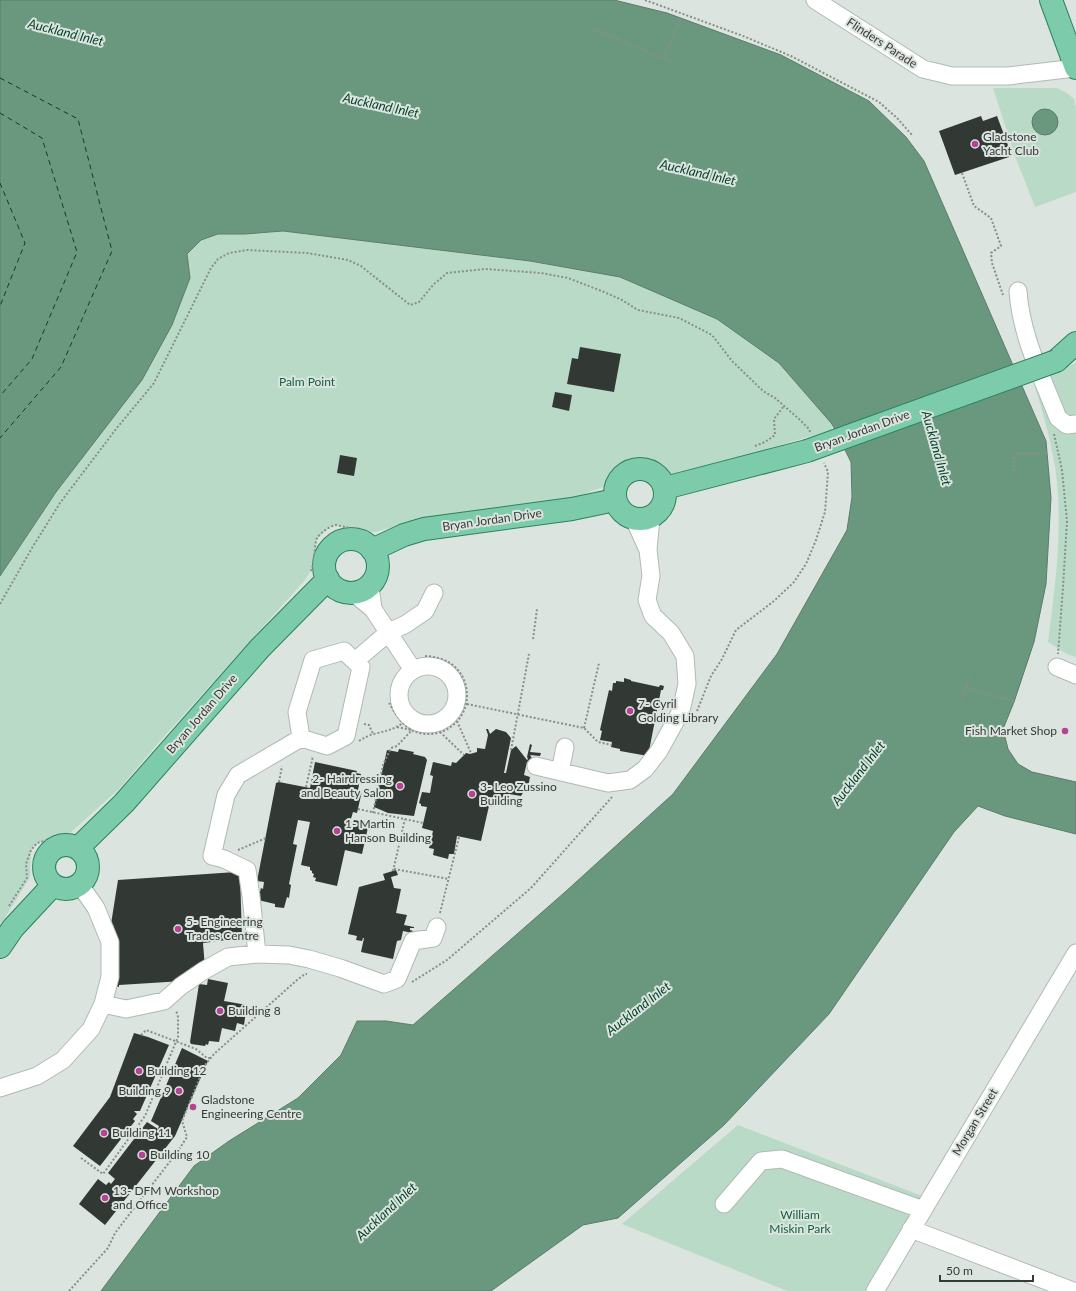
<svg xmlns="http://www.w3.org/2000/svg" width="1076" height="1291" viewBox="0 0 1076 1291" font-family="Lato,sans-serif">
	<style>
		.green { fill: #badac8 }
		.water { fill: #6a987f; stroke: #5b7c6a }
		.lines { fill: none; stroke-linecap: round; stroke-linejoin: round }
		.ferry { stroke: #04422a; stroke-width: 1; stroke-dasharray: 5 4; stroke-linecap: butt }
		.building { fill: #323935 }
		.minor-casing { stroke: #b1b9b4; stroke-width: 19 }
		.major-casing { stroke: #2b825e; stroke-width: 24 }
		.path { stroke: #888e8a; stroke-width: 2; stroke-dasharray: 2 2; stroke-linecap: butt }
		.minor { stroke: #fff; stroke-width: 17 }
		.major { stroke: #7ccbaa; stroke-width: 22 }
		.major-bridge-casing { stroke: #2b825e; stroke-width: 24; stroke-linecap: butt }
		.major-bridge { stroke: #7ccbaa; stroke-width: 22 }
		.poi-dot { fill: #b74197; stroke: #dbe4de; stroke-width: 1.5 }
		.labels { text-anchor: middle; stroke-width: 4; stroke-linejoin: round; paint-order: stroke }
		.street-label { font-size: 12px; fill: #373a38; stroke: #dbe4de }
		.poi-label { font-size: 12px; fill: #373a38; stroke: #dbe4de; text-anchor: start }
		.park-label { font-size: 12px; fill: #136241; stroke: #dbe4de }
		.water-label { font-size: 13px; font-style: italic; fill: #04422a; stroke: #dbe4de }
	</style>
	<rect width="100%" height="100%" fill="#dbe4de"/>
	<path class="green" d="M993,88H1057L1067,93L1074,99L1076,107V192L1035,207L1015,156Z
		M283,231L530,261L620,277L717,319L779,363L832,424V430L675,476L649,462L626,467L605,486L571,499L430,517L375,532H364L336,525L331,526L317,539L312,569L305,580L161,740L120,788L69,834L37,843L31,850L30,877L0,926V576L56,492L101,433L172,325L190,278L187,254L201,240L218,234H245Z
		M1076,363V657L1067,654L1048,642C1055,588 1062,535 1057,481C1053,446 1043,413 1033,380Z
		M738,1125L930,1199L875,1291H787L622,1224Z"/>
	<path class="water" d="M0,0H614L667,13L781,55L869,101L906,137L924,161L1046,441L1051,498L1046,584L1034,642L1014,702L1003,729L1008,749L1018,764L1032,772L1076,782V834L1005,816L978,806L954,832L829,1014L724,1125L618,1218L583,1225L491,1291H101L194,1166L229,1141L298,1098L341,1055L357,1021H386L413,1025L564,893L673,794L777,654L847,530L852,497L851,462L832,424L779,363L717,319L620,277L530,261L283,231L245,234H218L201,240L187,254L190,278L172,325L142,380L56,492L0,576Z
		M1032 122a13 13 0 1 1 26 0a13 13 0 1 1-26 0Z"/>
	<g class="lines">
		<path class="ferry" d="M0,78L78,119L112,251L61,367L0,438
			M0,113L42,138L77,252L32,359L0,396
			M0,183L25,243L0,306"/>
	</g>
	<path class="building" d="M981,116L983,121L997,116L1012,156L955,175L939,131Z
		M580,347L621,354L614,392L567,384L572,358L578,359Z
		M555,392L572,395L569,411L552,407Z
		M340,455L357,458L354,476L337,473Z
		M624,678L631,680V681L659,687L660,685L664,686L663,690H661L648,756L620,751V749L611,747L612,742L600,740L602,731L600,730L609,690L612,691L613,683H616V681L624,682Z
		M486,729H488L490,734L496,729L506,732L511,738L504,773H506L511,750L516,746L527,760L528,759L527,757L530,744L532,745L530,752L541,753L540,756L530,755L533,760L527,762L524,775L530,777L527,792L524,791L521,796L509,794L503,803L493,807L489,806L481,841L457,836L454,854H449L448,859L433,855L434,849L429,848L433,831L422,828L427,807L421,806V804L419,803L422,792L430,793L433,776L430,775L433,762L451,766L452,762L456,763L466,753L470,754L477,752V748L485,749L488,735Z
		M399,749L414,752L413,754L425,757L427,760L414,816L388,813L374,807L387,750L398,752Z
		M315,762L357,771L356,773L361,774L358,790L362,791L357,813L353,812L350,822L353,823L354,820L369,823L362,854L345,850L337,886L315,881L316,878L313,877L314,874L312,873V871L310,870V867L301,865L310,822L298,820L293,844L297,845L289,884L291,885L289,898L287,897L284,908L275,907V904L258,900L261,888L263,889L264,882L257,881L276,783L279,782L310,788Z
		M396,870L398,875L391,877L394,888L401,889L396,913L407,915L404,925L414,927V928H410V930L413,931L412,933L403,931L401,940L397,941L393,959L361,952L364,938H363L362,941L356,940L357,936L348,934L359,887L385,880L383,874Z
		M236,872L240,874L242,938L203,943L205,968L183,981L119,985V987L116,986L113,933L114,926L111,924L118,880Z
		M208,979L228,983L224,1001L247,1005L244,1025L237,1023L235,1031L222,1028L219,1042L209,1041L208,1045L206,1044L205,1046L191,1044L190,1042L199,984L207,985Z
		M134,1033L148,1037L169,1045L140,1111H134L137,1114L133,1119L135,1121L100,1166L73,1146L110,1097Z
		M182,1048L208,1061L175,1136L105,1225L79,1204L98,1179L106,1185L109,1182L111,1184L115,1179L108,1173L147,1122L158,1129L159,1126L151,1121Z"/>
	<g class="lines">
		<defs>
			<path id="minor" d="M815,0L923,69L952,76H1008L1076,68
				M1018,291C1021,336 1042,377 1058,418L1067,425L1076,424
				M634,519L648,550
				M370,585L373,609
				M352,592L373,609L413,670
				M355,661L389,632L406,624L425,611L434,593
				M399 695a29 29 0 1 1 58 0a29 29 0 1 1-58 0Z
				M1057,667L1076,675
				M536,766L608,783L630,780L645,769L659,751L681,711L687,684L685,656L671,633L653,616L647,600L651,576L648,550L651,517
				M560,772L565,747
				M257,954L251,896L247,870L224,859L212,856L226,795L238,775L301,738L327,746L346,736L361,667L344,651L313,660L297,712L301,738
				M103,1004L126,1009L164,1001L181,986L203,971L228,957L257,954L289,955L309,959L340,968L384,984L397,979L413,941L433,938L437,927
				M0,1088L37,1076L63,1060L91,1029L103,1004L110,977V942L96,908L80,885
				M724,1204L761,1161L782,1159L923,1210
				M911,1229L1073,1291
				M875,1291L1076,953"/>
			<path id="major" d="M1051,0L1076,68
				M1056,361L1076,343
				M615 494a25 25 0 1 1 50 0a25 25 0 1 1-50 0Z
				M665,488L807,451
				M324 566a27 27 0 1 1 54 0a27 27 0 1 1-54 0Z
				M372,550L404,535L424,529L572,509L615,500
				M44 867a22 22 0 1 1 44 0a22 22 0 1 1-44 0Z
				M78,848L124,803L260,648L328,579
				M0,947L13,928L53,885"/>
		</defs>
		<use href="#minor" class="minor-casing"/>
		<use href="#major" class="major-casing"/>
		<path class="path" d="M645,0L743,36L791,56L879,102L897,118L912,135
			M594,29L676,64
			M664,59L681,18
			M962,173L974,206L991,218L1001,246L991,253L992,263L1003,295
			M1054,434L1062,470L1067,521L1063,587L1058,654
			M755,446L765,442L775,435L774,419L784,406
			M1014,475V454L1047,453
			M608,483L626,467L649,462L664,470
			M311,571C315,562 314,545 317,538C320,533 330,526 336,525L368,532
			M0,604L32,548L60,503L116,429L154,383L211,268L218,259L229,253L247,250L307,253L348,260L361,266L410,305L419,302L433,285L447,273L485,269L541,273L568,278L604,292L622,300L638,310L679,318L712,335L732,361L763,391L775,398L799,419L809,429L810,432
			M533,639L537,609
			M966,687L1014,702
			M961,701L971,674
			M389,703C394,712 404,727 413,731C446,744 477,713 464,680C457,663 442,657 425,656
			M467,704L584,728L598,742L612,745
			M697,711L711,676L722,659L736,630L774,601L794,582L806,564L816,540L825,512L828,472L824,463
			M457,721L471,753
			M364,724L369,725L373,734
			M397,727L411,730
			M584,728L599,663
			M440,732L464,755
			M359,741C364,738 369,735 374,734C385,731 394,730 404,722
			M511,750L529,654
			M279,782L282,766
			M306,787L313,756
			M358,809L423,823
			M373,813L383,765L391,748L397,746L412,730
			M238,850L266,838
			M394,869L449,879
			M393,871L405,819
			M9,906L27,878L26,864L31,850L37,843L67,835
			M440,913L459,837
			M412,982L447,960L531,888L612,797
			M141,1035L146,1030L196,1049L207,1058H211
			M81,1158L103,1174L145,1116L178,1037V1017L176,1010
			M69,1291L108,1248L115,1233L178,1151L187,1137L182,1121L205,1065L214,1054L297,980L305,974H307"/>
		<use href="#minor" class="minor"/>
		<use href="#major" class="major"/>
		<defs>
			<path id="major-bridge" d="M807,451L1056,361"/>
		</defs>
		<use href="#major-bridge" class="major-bridge-casing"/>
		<use href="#major-bridge" class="major-bridge"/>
	</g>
	<g class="poi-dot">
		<circle cx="975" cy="144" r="4"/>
		<circle cx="630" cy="711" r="4"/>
		<circle cx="1065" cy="731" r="4"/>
		<circle cx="400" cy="786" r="4"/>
		<circle cx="472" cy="794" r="4"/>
		<circle cx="337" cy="831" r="4"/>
		<circle cx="178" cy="929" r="4"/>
		<circle cx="220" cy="1011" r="4"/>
		<circle cx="139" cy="1071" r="4"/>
		<circle cx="179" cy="1091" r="4"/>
		<circle cx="193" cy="1107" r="4"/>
		<circle cx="104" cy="1133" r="4"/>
		<circle cx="142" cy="1155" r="4"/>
		<circle cx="105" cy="1198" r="4"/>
	</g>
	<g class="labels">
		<g class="street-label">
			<text transform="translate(882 43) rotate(33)" y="4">Flinders Parade</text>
			<text transform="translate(862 431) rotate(-20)" y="4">Bryan Jordan Drive</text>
			<text transform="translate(492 520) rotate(-8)" y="4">Bryan Jordan Drive</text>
			<text transform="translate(202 714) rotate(-49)" y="4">Bryan Jordan Drive</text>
			<text transform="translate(975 1122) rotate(-59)" y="4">Morgan Street</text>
		</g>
		<g class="poi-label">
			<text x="983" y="141">Gladstone<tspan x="983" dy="14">Yacht Club</tspan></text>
			<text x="638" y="708">7- Cyril<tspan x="638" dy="14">Golding Library</tspan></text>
			<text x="1057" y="735" text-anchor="end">Fish Market Shop</text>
			<text x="392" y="783" text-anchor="end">2- Hairdressing<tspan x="392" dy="14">and Beauty Salon</tspan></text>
			<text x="480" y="791">3- Leo Zussino<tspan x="480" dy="14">Building</tspan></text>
			<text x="345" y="828">1- Martin<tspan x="345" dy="14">Hanson Building</tspan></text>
			<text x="186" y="926">5- Engineering<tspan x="186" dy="14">Trades Centre</tspan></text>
			<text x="228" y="1015">Building 8</text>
			<text x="147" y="1075">Building 12</text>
			<text x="171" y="1095" text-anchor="end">Building 9</text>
			<text x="201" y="1104">Gladstone<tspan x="201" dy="14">Engineering Centre</tspan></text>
			<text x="112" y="1137">Building 11</text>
			<text x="150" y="1159">Building 10</text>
			<text x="113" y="1195">13- DFM Workshop<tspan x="113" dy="14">and Office</tspan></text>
		</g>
		<g class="park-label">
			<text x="307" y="386">Palm Point</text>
			<text x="800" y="1219">William<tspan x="800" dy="14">Miskin Park</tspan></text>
		</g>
		<g class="water-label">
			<text transform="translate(66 32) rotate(14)" y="5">Auckland Inlet</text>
			<text transform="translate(381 105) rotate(12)" y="5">Auckland Inlet</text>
			<text transform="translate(698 172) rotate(13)" y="5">Auckland Inlet</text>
			<text transform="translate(937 448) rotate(74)" y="5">Auckland Inlet</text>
			<text transform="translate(858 773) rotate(-52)" y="5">Auckland Inlet</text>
			<text transform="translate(638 1008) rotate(-38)" y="5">Auckland Inlet</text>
			<text transform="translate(386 1211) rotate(-43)" y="5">Auckland Inlet</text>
		</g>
	</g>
	<path d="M940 1275v6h93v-6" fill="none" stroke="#373a38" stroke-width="2"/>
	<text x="946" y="1275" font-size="12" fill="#373a38" stroke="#dbe4de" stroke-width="3" paint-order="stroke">50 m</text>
</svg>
